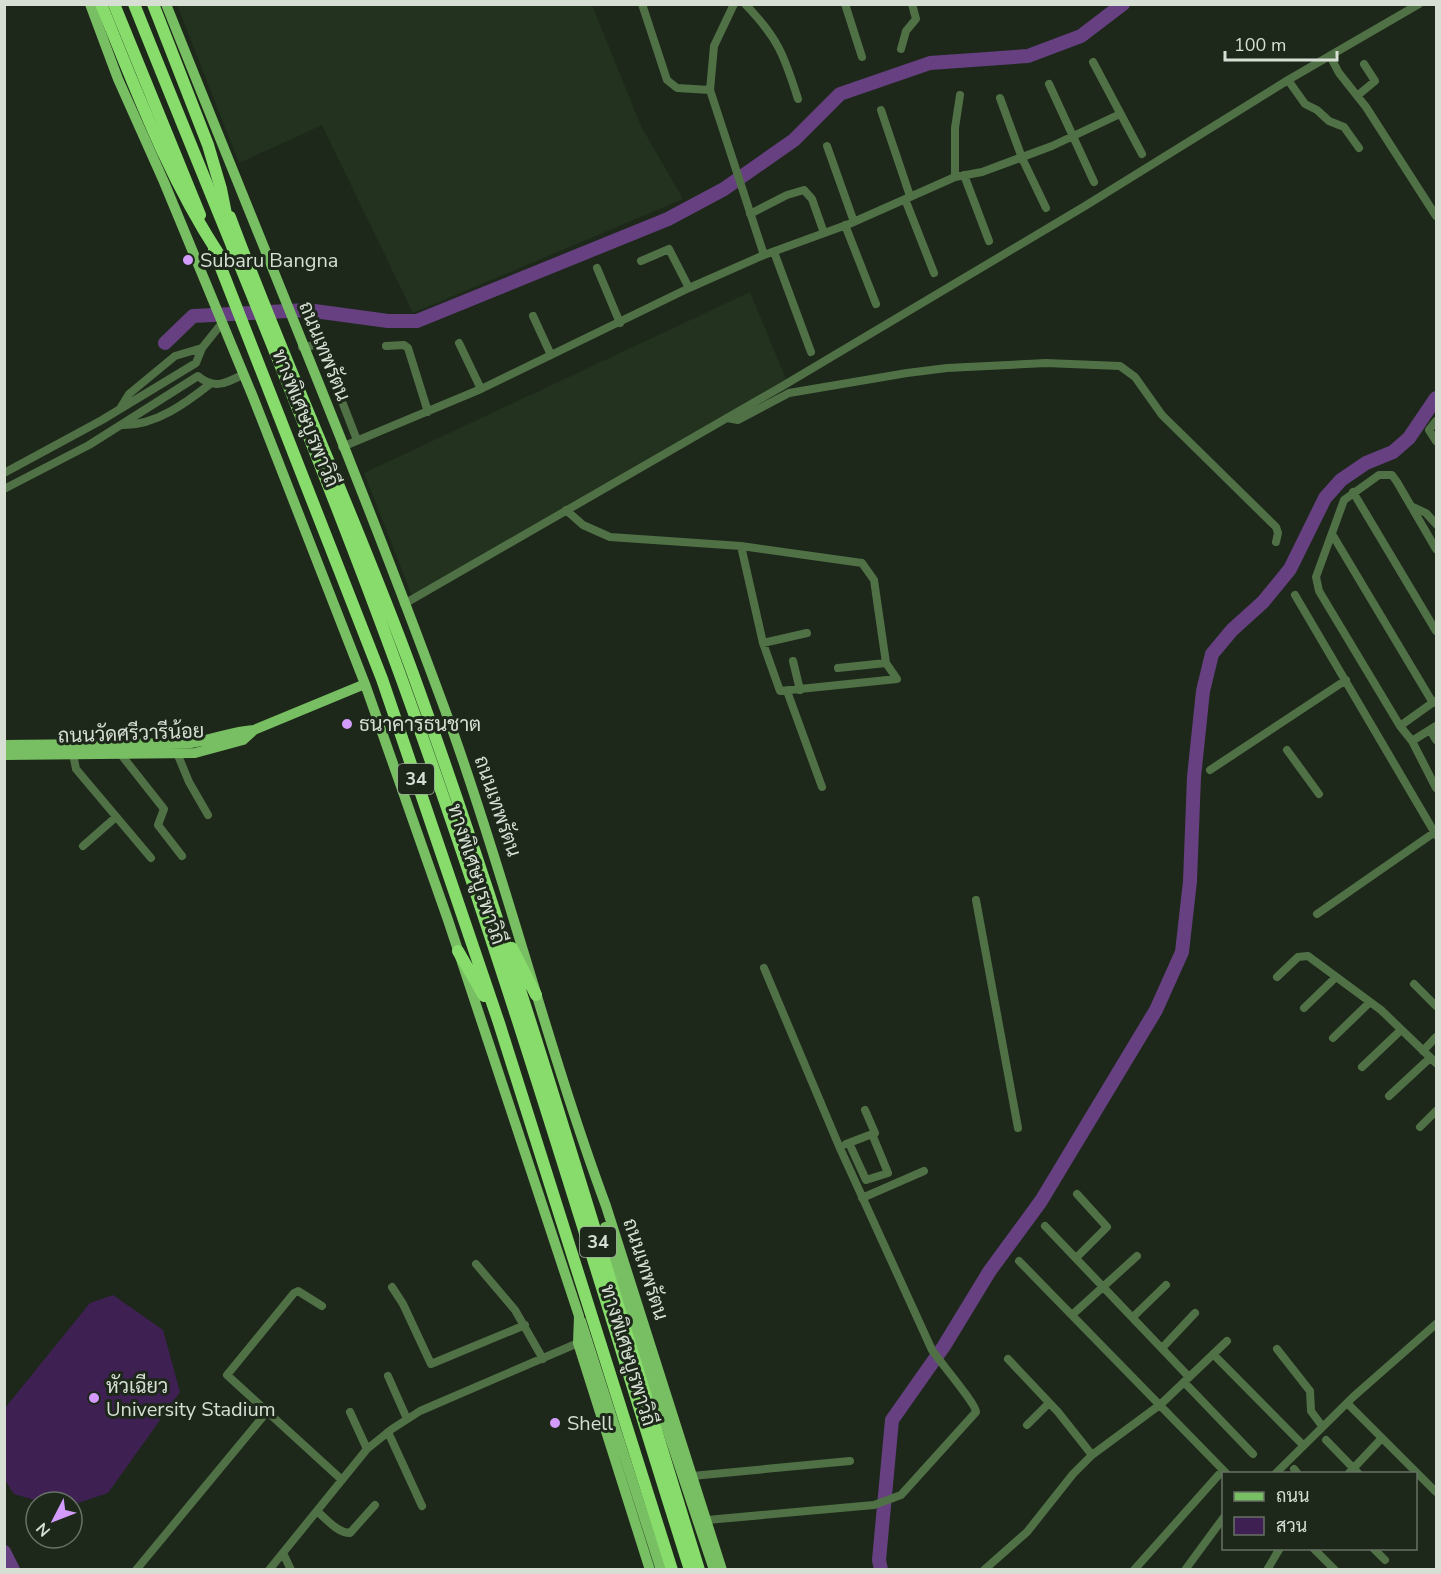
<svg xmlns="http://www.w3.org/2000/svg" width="1441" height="1574" viewBox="0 0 1441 1574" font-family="'Nunito Sans',Sarabun,sans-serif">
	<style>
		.built { fill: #22321e }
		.green { fill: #3e2053 }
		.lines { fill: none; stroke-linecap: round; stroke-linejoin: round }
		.river { stroke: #664081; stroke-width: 14 }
		.minor { stroke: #507146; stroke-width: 8 }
		.major { stroke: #78be62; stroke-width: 10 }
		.highway { stroke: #87dc6c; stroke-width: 12 }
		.highway-bridge { stroke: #87dc6c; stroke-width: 12 }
		.poi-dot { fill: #d39cfc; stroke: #1d281a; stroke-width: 2 }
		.labels { text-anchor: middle; stroke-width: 6; stroke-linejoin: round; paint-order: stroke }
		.shield { fill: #1d281a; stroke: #9fa89d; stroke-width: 1.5 }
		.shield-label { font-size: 18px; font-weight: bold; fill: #d7dfd5 }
		.poi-label { font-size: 20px; fill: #d7dfd5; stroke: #1d281a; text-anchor: start }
		.street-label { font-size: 20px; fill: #d7dfd5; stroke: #1d281a }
	</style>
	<rect width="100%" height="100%" fill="#1d281a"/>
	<path class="built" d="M177,5H592L641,126L683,199L413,313L322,125L239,163Z
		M750,292L786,379L680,446L413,598L364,473Z"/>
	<path class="green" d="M113,1295L163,1330L180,1392L108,1493L72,1505V1502H41L14,1494L5,1480V1408L90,1303Z"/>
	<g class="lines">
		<path class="river" d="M165,343L193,316L307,310L388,321H417L668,219L724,189L794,140L840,94L930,63L1028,56L1081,36L1123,4
			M4,1552L13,1570
			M881,1570L879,1560L892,1420L944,1346L989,1272L1041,1201L1156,1010L1182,952L1190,881L1194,777L1203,691L1212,654L1232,630L1263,602L1290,569L1325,498L1341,480L1366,463L1393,452L1409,438L1436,398"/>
		<path class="minor" d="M642,4L667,80L677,88L710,90
			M734,4L714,46L710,90L764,255
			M745,4C778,38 784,55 798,99
			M845,4L862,57
			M901,49L906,31L916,19L912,4
			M1330,56L1339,73L1366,107L1436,216
			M1093,62L1142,154
			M1288,80L1305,104L1317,110L1329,121L1344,127L1359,148
			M1049,84L1094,182
			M1357,96L1375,81L1364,64
			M1000,98L1022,158L1046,208
			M881,110L910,196
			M827,146L854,222
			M964,175L989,241
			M955,177V128L960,95
			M905,199L934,273
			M750,214L787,195L804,190L812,199L824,233
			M845,225L876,304
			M774,252L811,352
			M641,261L669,249L689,288
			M597,268L620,323
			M533,316L551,355
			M459,343L481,389
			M386,346L404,345L408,348L428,412
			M302,347L317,345L322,350L357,440
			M121,407L129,394L175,356L202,348
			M727,418L738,420L789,393L907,373L947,368L1046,363L1120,366L1135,377L1162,415L1276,527L1278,533L1276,542
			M1436,421L1429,430L1436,441
			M124,425C156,425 186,403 210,384
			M342,447L481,389L689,288L764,255L849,224L955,177L982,172L1052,146L1120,114
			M4,473L102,420L196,363L202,348L222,323
			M4,489L89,445L198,376C214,390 227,383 244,374
			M1353,492L1436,631
			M1411,506L1426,513L1436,524
			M566,510L583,525L610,537L741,546L862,563L874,580L886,663L838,668
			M1332,534L1433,703
			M741,546L763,643L780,691L897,679L886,663
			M1436,549L1397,482L1392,475H1379L1344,500L1316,577L1319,591L1400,726L1412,741L1436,788
			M1295,595L1436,835
			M404,604L786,384L1085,206L1288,80L1419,4
			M763,643L807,633
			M793,661L800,690
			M787,691L822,787
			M1400,726L1435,701
			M1430,730L1436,740
			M1412,741L1436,726
			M1287,750L1319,794
			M119,752L164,809L158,825L182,856
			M177,753L189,782L208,815
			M73,754L76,769L151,858
			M1210,770L1346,680
			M83,846L116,817
			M976,900L1018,1128
			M1317,914L1435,832
			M1277,977L1298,957L1308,956L1381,1010L1436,1063
			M1414,984L1436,1006
			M1304,1008L1336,977
			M1333,1038L1370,1002
			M1423,1051L1436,1037
			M1362,1067L1401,1030
			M1389,1096L1430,1058
			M1420,1127L1436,1111
			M849,1143L866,1180L888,1173L872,1134
			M846,1144L875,1133L865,1110
			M862,1198L924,1171
			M1045,1226L1189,1377
			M1076,1258L1107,1227L1077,1194
			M1019,1261L1227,1474
			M476,1264L515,1310L543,1359
			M392,1287L403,1304L431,1364L525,1325
			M322,1306L298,1291L294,1293L227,1375L342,1480
			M1072,1315L1137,1256
			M1133,1317L1166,1285
			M1163,1347L1195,1313
			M1277,1349L1310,1391L1311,1411L1322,1426
			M1213,1354L1303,1445
			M1008,1359L1058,1412L1092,1455
			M388,1376L407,1419
			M1184,1382L1253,1454
			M1347,1403L1436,1492
			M350,1412L367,1449
			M1027,1425L1049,1403
			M388,1432L422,1506
			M1326,1440L1359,1474
			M1294,1469L1298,1474
			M1275,1474L1353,1397L1436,1324
			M1348,1474L1382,1438
			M692,1476L850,1461
			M317,1511C326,1519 338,1533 350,1533L375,1505
			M707,1520L874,1505L901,1495L976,1412C976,1404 940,1362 932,1350L839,1146L764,968
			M1313,1548L1335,1570
			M1373,1548L1385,1560
			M283,1553L291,1570
			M136,1570L266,1413
			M269,1570L367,1449L392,1429L420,1411L578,1343
			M984,1570L1027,1532L1073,1474L1092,1455L1161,1404L1227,1341
			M1134,1570L1223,1470
			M1185,1570L1224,1517
			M1267,1570L1280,1548"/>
		<path class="major" d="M90,4L118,79L164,182L253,397L365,684L448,920L579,1316L578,1343L650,1570
			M166,4C262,245 363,485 452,729C508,886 548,1049 606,1206L722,1570
			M4,745L191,743C212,740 233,731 254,730L365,684
			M4,755L195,753L243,740L254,730
			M605,1227L663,1417L714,1570
			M581,1321L661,1570"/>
		<path class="highway" d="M114,4L200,215
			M134,4C224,229 319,452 402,680C508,973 596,1272 690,1570
			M230,217C287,370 356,518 412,671C519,967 606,1269 699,1570
			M214,250L382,679L499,1023L672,1570
			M512,948L536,995
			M458,951L484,996"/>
		<path class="highway-bridge" d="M101,4C137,92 169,180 222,259
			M153,4L208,145L221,189L234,254"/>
	</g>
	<g class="poi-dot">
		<circle cx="188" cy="260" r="6"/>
		<circle cx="347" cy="724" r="6"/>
		<circle cx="94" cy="1398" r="6"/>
		<circle cx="555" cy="1423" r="6"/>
	</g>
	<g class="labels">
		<g class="shield">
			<rect x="398" y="764" width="36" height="30" rx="4.5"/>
			<rect x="580" y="1227" width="36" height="30" rx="4.5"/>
		</g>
		<g class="shield-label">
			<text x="416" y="785">34</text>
			<text x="598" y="1248">34</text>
		</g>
		<g class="poi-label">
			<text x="200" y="267">Subaru Bangna</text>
			<text x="359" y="731">ธนาคารธนชาต</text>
			<text x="106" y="1393">หัวเฉียว<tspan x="106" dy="23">University Stadium</tspan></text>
			<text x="567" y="1430">Shell</text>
		</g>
		<g class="street-label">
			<text transform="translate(325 351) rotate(68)" y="7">ถนนเทพรัตน</text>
			<text transform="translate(306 418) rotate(68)" y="7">ทางพิเศษบูรพาวิถี</text>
			<text transform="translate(131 733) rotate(-2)" y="7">ถนนวัดศรีวารีน้อย</text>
			<text transform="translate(498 806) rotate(71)" y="7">ถนนเทพรัตน</text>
			<text transform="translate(477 874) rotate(72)" y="7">ทางพิเศษบูรพาวิถี</text>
			<text transform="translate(646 1269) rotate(72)" y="7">ถนนเทพรัตน</text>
			<text transform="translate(629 1355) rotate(73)" y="7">ทางพิเศษบูรพาวิถี</text>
		</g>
	</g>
	<rect width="1441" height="1574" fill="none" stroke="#d7dfd5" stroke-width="12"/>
	<rect x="1222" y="1472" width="195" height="78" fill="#1d281a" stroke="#677165" stroke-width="1.5"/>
	<rect x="1234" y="1492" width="30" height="9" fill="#78be62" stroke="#677165" stroke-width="1.5"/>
	<text x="1276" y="1502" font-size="18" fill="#d7dfd5">ถนน</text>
	<rect x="1234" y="1517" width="30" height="18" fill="#3e2053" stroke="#677165" stroke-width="1.5"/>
	<text x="1276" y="1532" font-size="18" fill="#d7dfd5">สวน</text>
	<g transform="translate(54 1520) rotate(228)"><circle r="28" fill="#1d281a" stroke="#677165" stroke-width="1.5"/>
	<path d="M0-4.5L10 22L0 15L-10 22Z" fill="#d39cfc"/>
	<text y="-9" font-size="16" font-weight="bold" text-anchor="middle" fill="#d7dfd5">N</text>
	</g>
	<path d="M1225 51v9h112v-9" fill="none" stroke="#d7dfd5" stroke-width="3"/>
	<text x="1234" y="51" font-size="18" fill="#d7dfd5" stroke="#1d281a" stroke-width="4.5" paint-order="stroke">100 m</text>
</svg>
